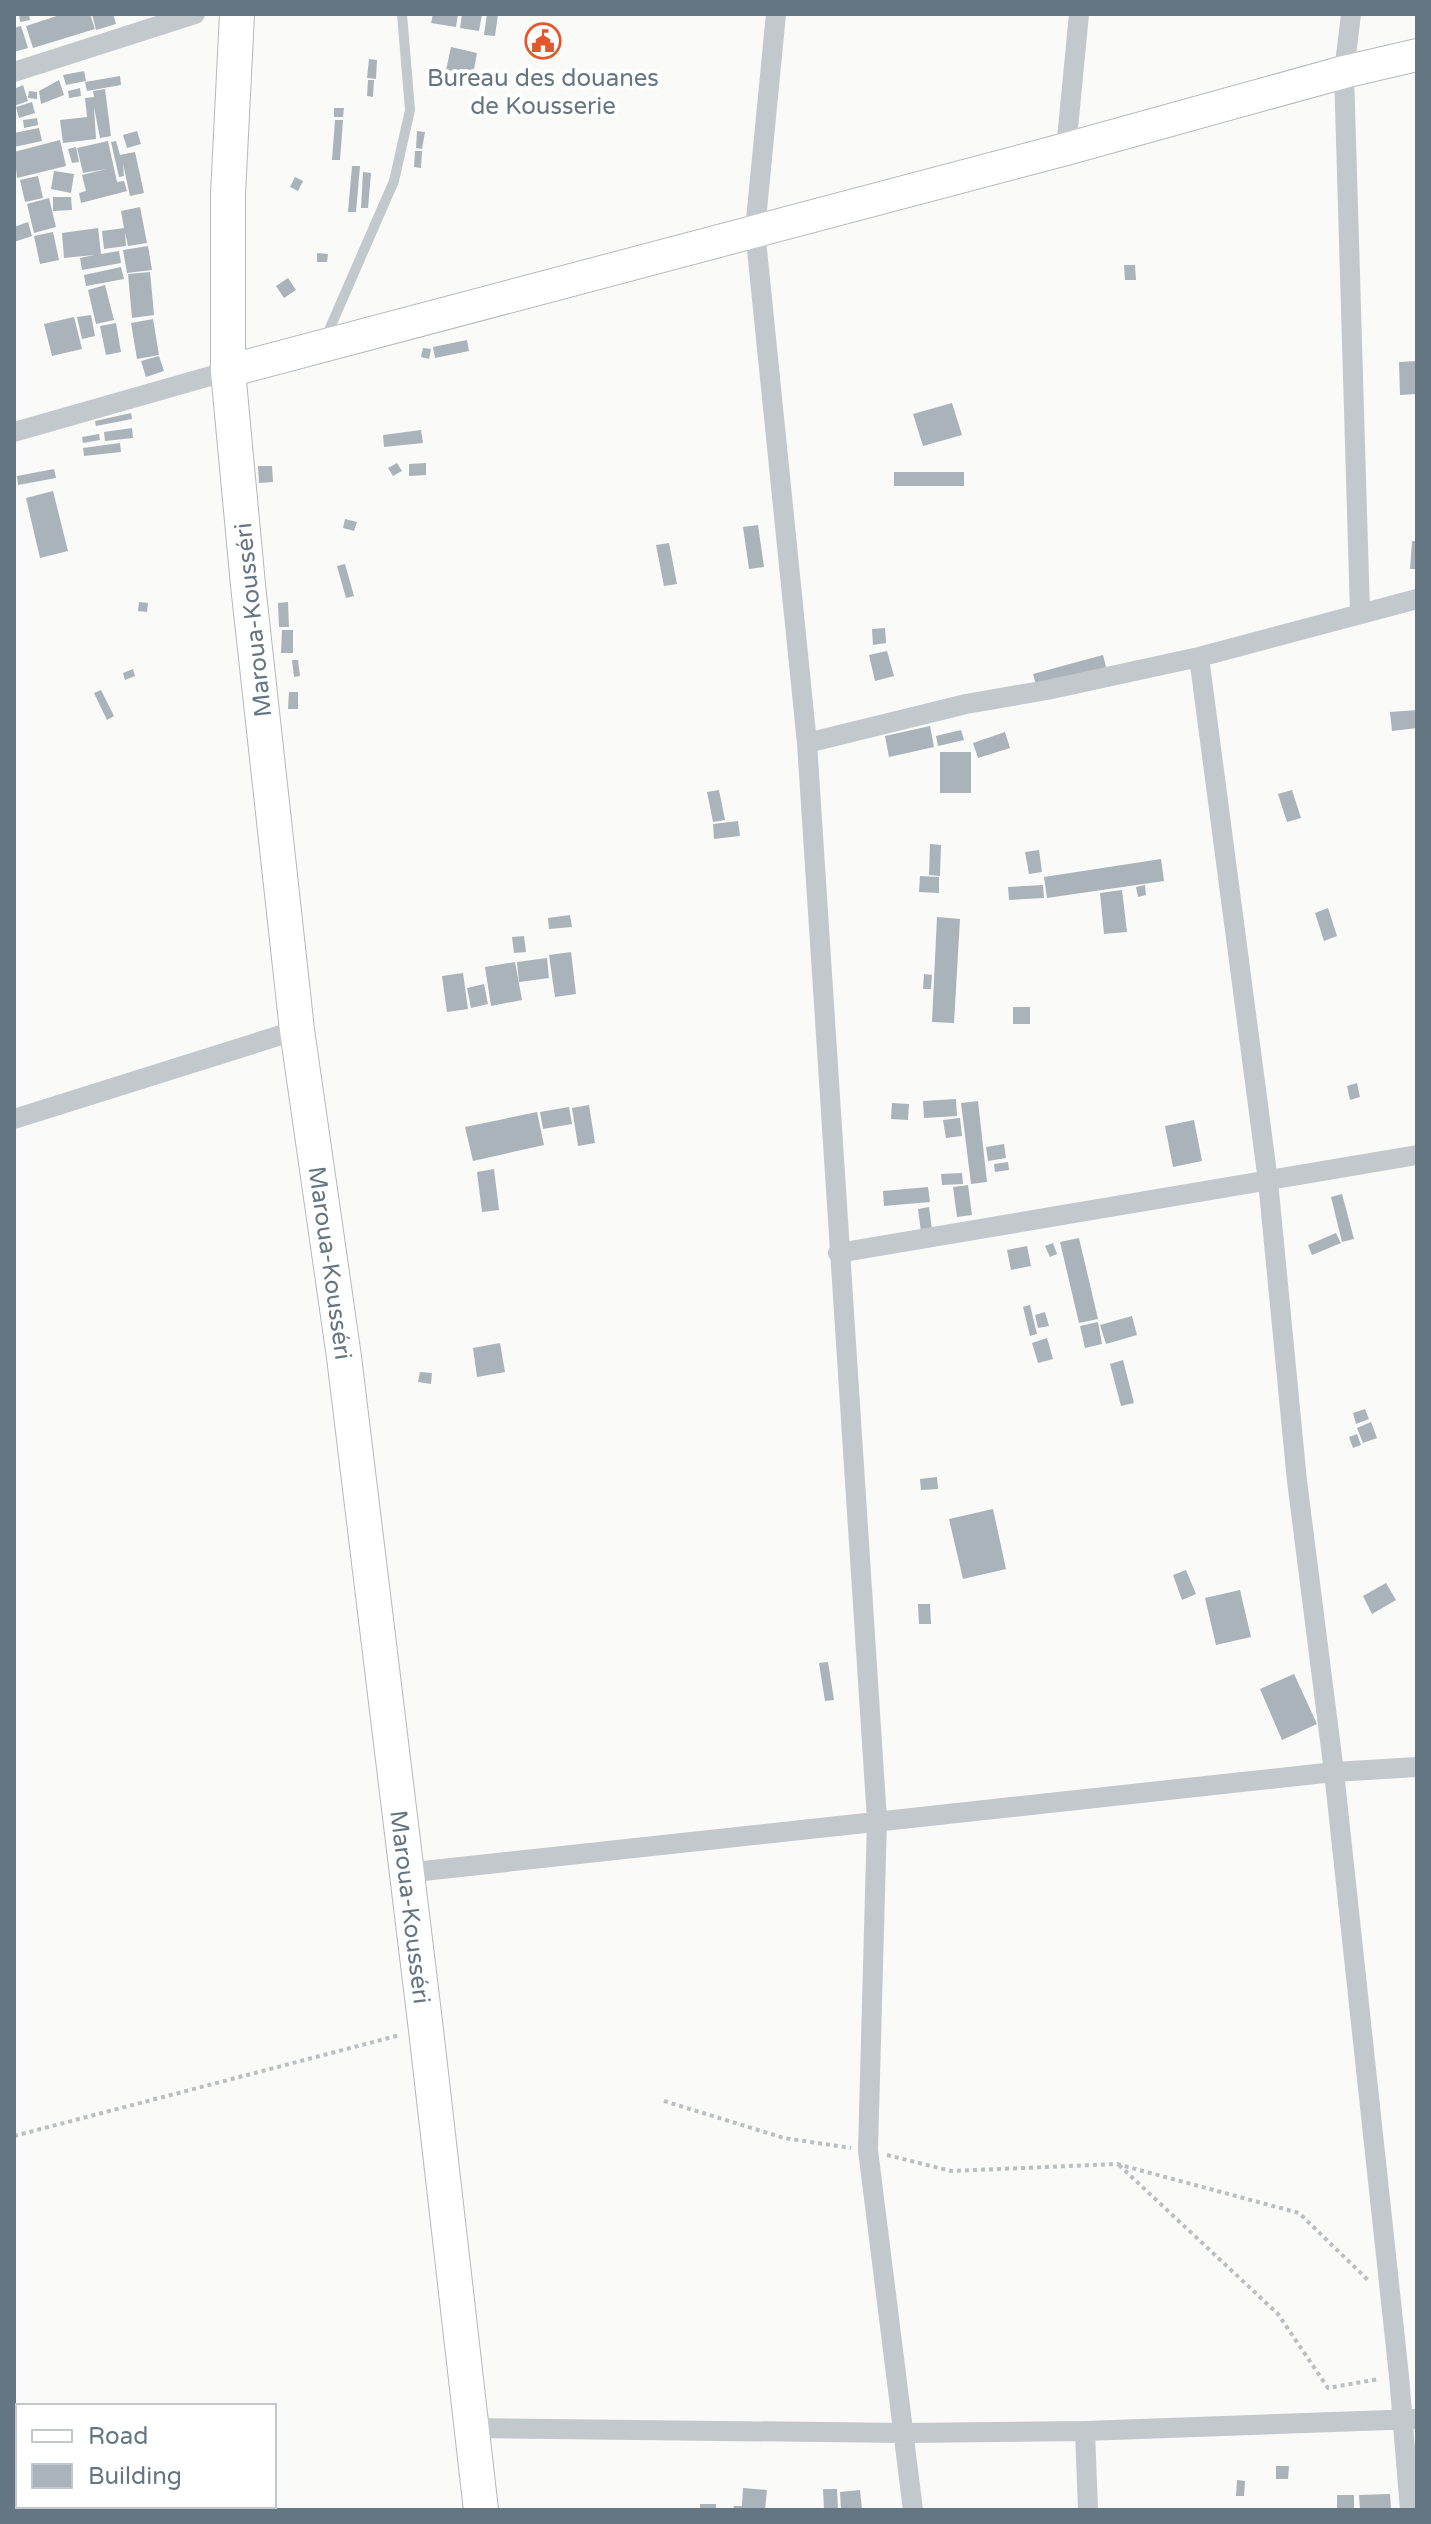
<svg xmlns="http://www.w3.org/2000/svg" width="1431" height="2524" viewBox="0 0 1431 2524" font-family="'Varela Round',sans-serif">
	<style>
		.green { fill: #dadfd7 }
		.building { fill: #aab3b9 }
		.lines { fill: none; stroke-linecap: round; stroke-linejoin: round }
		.primary-casing { stroke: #b5babe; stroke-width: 34 }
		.trunk-casing { stroke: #b4b9bd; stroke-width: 36 }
		.path { stroke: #bbbfc2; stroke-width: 4; stroke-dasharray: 4 4; stroke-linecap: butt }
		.service { stroke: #c3c8cc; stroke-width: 10 }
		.minor { stroke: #c3c8cc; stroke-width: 20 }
		.primary { stroke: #fff; stroke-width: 32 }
		.trunk { stroke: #fff; stroke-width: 34 }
		.labels { text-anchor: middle; stroke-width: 8; stroke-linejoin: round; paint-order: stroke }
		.poi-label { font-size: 24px; fill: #657683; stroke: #fff }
		.street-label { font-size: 24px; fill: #657683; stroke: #fff }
	</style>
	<rect width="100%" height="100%" fill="#fafaf8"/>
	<path class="green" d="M14,2405L18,2410V2506H91L94,2510H14Z"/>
	<path class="building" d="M19,14H29L30,20L20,22Z
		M63,14H90L95,29L33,48L26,26Z
		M92,14H113L116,24L96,30Z
		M433,14H458L456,27L431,23Z
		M462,14H482L479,31L460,28Z
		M487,14H498L495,36L484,35Z
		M21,26L28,48L14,52V28Z
		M451,47L477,53L472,80L445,75Z
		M369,59L377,60L376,79L367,78Z
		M84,71L86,81L66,85L63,75Z
		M120,76L121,85L87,91L85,82Z
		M59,80L64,95L41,104L39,91Z
		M368,80H374L373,97L367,96Z
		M23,85L28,101L14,106V89Z
		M80,88L81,96L69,98L68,91Z
		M105,89L111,136L100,138L94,107L96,139L63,143L60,120L87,117L85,98L94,97L93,91Z
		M29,91L37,92V99L28,98Z
		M32,102L35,113L19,118L16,107Z
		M334,108H344L343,117H334Z
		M37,118L38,125L24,128L23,120Z
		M335,120H343L340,160H332Z
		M39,128L42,141L14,147V133Z
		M137,131L141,144L127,148L123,135Z
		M417,131L425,132L422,149L416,148Z
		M60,140L66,166L17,178L14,152Z
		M108,141L117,182L124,181L127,191L81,203L79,193L86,191L82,175L106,169L83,173L77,148Z
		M116,141L120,155L135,152L144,193L130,196L123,164L124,176L119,177L111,142Z
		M76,147L79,162L72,163L68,149Z
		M415,151H422L421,168L414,167Z
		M352,166H360L356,212H348Z
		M54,171L74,174L71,193L51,189Z
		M363,172L371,173L368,208H361Z
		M38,176L43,198L25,202L20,180Z
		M295,177L303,181L298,191L290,187Z
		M53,197H71L72,210L53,211Z
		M49,198L56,227L34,233L27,204Z
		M140,207L147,243L128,246L125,232L126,246L104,249L102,231L124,228L121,211Z
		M28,222L32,236L14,242V227Z
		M98,228L101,254L119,251L121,263L82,270L80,258L94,255L64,258L62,233Z
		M53,232L59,260L40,264L34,236Z
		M148,246L152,270L127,273L123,250Z
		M317,253L328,254L327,262H317Z
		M1124,265H1135L1136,280H1125Z
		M121,267L124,279L86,286L84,275Z
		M150,272L154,315L132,318L128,274Z
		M288,278L296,290L284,298L276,286Z
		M105,285L114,320L96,324L88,290Z
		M91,315L95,336L82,339L77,317Z
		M74,317L82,349L52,356L44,324Z
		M153,319L159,355L137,359L131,323Z
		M116,323L121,352L106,355L100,326Z
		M467,340L469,351L435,358L433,347Z
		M423,348L431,349L429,359L421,357Z
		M159,356L164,371L146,377L141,361Z
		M1417,361V394L1400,395L1399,362Z
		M952,403L962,435L923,446L913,414Z
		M131,413L132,419L96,426L95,421Z
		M132,428L133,438L105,441L104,432Z
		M421,430L423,443L384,447L383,435Z
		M99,434L100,440L83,443L82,437Z
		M120,443L121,452L84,456L83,448Z
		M397,463L402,471L393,476L388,468Z
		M426,463V475L409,476V464Z
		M258,466H272L273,482L259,483Z
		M54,469L56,478L18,485L17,476Z
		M894,472H964V486H894Z
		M53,491L68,551L40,558L26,498Z
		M345,519L357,522L354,531L343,528Z
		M758,525L764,567L749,569L743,527Z
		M1412,541H1417V569H1410Z
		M669,543L677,584L664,586L656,545Z
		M345,564L354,596L346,598L337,566Z
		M139,602L148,603L147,612L138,611Z
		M288,602L289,627H279L278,603Z
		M885,628L886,643L873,645L872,629Z
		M282,630H293V653H281Z
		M887,651L894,676L875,681L869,655Z
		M1103,655L1107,671L1037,689L1033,674Z
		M292,660H298L300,676L294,677Z
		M133,669L135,676L125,680L123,673Z
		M101,690L114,716L107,720L94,693Z
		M289,692H298V709H288Z
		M1417,710V728L1392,731L1390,712Z
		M930,726L934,747L889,757L885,736Z
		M961,730L964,740L938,746L936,736Z
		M1005,732L1010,748L978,758L973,743Z
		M940,752H971V793H940Z
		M719,790L725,820L713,822L707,792Z
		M1292,790L1301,818L1287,822L1278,794Z
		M738,821L740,836L714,839L713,824Z
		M930,844L941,845L940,876L929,875Z
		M1039,850L1042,872L1029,874L1025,852Z
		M1161,859L1164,881L1047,898L1044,877Z
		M920,876L939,877V893L919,892Z
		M1043,885L1044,898L1009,900L1008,887Z
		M1145,885L1146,895L1138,897L1136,887Z
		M1122,890L1127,932L1104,934L1100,893Z
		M1328,908L1337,936L1324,941L1315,913Z
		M570,915L572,927L549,929L548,918Z
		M937,917L960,919L954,1023L932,1022Z
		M524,936L526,952L514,953L512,937Z
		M571,952L576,994L555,997L549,955Z
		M547,958L549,978L519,982L517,962Z
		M515,962L522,1000L491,1006L485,967Z
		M463,973L468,1009L447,1012L442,976Z
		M924,974L932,975L931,989H923Z
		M484,984L488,1004L471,1008L467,988Z
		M1013,1007H1030V1024H1013Z
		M1357,1083L1360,1097L1350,1100L1347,1086Z
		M956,1099L957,1116L924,1118L923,1101Z
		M978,1101L987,1182L971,1184L961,1103Z
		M892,1103L909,1104L908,1120L891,1119Z
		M589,1105L595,1143L578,1146L572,1108Z
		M569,1107L572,1124L543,1129L540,1112Z
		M537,1112L544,1145L473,1161L465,1127Z
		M960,1118L962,1136L946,1138L943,1120Z
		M1194,1120L1202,1161L1173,1167L1165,1126Z
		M1004,1144L1006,1158L988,1161L986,1147Z
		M1008,1162L1009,1170L995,1172L994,1164Z
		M494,1169L499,1210L482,1212L477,1172Z
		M962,1173L963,1184L942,1185L941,1174Z
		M968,1185L972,1215L957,1217L953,1187Z
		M928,1187L930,1202L884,1206L883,1191Z
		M1342,1194L1354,1239L1342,1242L1331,1197Z
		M929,1207L932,1230L921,1232L918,1209Z
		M1336,1233L1341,1243L1312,1255L1308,1245Z
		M1079,1238L1098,1319L1079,1323L1060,1242Z
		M1053,1243L1057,1254L1050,1257L1045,1246Z
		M1027,1246L1031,1266L1011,1270L1007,1250Z
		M1030,1305L1037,1334L1030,1336L1023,1307Z
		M1045,1312L1049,1326L1038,1328L1035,1315Z
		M1132,1316L1137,1335L1106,1344L1100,1325Z
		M1098,1322L1102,1344L1085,1348L1080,1326Z
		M1047,1338L1053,1359L1038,1363L1032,1343Z
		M500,1343L505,1372L477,1377L473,1348Z
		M1123,1360L1134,1403L1121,1406L1110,1364Z
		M420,1372L432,1373L431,1384L418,1382Z
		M1365,1409L1369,1419L1356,1424L1353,1413Z
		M1371,1422L1377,1438L1363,1443L1357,1428Z
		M1357,1434L1361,1445L1353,1448L1349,1437Z
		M937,1477L938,1489L921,1490L920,1479Z
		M993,1509L1006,1569L963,1579L949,1519Z
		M1186,1570L1196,1594L1182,1600L1173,1575Z
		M1386,1583L1396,1600L1372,1614L1363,1596Z
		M1240,1590L1251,1637L1216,1645L1205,1598Z
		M918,1604H930L931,1624H919Z
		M828,1662L834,1700L825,1701L819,1663Z
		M1294,1674L1317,1724L1282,1740L1260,1689Z
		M1276,2466H1289L1288,2479H1276Z
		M1237,2480L1245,2481L1244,2496H1236Z
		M743,2488L767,2490L765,2510H733L734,2506H742Z
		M823,2489H837L838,2510H824Z
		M860,2490L862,2510H841L840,2492Z
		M1390,2494L1391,2510H1360L1359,2495Z
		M1337,2495H1354V2510H1337Z
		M700,2504H716V2510H700Z"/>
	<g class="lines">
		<defs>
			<path id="primary" d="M228,371L1066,149L1344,72L1417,55"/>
			<path id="trunk" d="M237,14L228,194V371L248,585L297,1030L344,1357L426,2030L481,2510"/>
		</defs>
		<use href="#primary" class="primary-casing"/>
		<use href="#trunk" class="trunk-casing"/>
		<path class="path" d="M664,2101L784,2138L851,2148
			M14,2136L400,2035
			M887,2155L951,2171L1117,2164L1299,2213L1370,2282
			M1119,2165L1278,2314L1328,2388L1379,2379"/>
		<path class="service" d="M326,337L394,181L410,110L402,14"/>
		<path class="minor" d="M776,14L755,230L807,743L877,1820L868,2150L913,2510
			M1351,14L1344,72L1360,613
			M14,72L195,14
			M1066,149L1079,14
			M14,432L228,371
			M1199,657L1268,1181L1297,1481L1334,1772L1399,2376L1410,2510
			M807,743L966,704L1047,690L1199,657L1417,599
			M14,1119L297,1030
			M838,1253L1417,1155
			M405,1873L1334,1772L1417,1767
			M470,2428L905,2433L1085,2431L1417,2419
			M1085,2431L1088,2510"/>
		<use href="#primary" class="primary"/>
		<use href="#trunk" class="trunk"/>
	</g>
	<defs>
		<symbol id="civic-ring" viewBox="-11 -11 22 22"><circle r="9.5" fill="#fff" stroke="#e4572e" stroke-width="1.5"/><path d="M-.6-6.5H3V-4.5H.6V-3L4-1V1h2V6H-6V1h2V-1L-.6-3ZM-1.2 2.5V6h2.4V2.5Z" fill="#e4572e"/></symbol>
	</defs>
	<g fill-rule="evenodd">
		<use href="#civic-ring" x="523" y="21" width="40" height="40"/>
	</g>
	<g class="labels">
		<g class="poi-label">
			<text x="543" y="86">Bureau des douanes<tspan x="543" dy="28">de Kousserie</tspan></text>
		</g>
		<g class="street-label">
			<text transform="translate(253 620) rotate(-96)" y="8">Maroua-Kousséri</text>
			<text transform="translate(330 1263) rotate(82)" y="8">Maroua-Kousséri</text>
			<text transform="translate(410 1907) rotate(83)" y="8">Maroua-Kousséri</text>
		</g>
	</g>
	<rect width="1431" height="2524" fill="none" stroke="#657683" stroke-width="32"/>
	<rect x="16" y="2404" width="260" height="104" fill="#ffffff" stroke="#c1c8cd" stroke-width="2"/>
	<rect x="32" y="2430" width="40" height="12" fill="#ffffff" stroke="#c1c8cd" stroke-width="2"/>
	<text x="88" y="2444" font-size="24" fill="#657683">Road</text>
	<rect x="32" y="2464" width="40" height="24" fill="#aab3b9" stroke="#c1c8cd" stroke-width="2"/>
	<text x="88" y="2484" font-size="24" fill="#657683">Building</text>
</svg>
